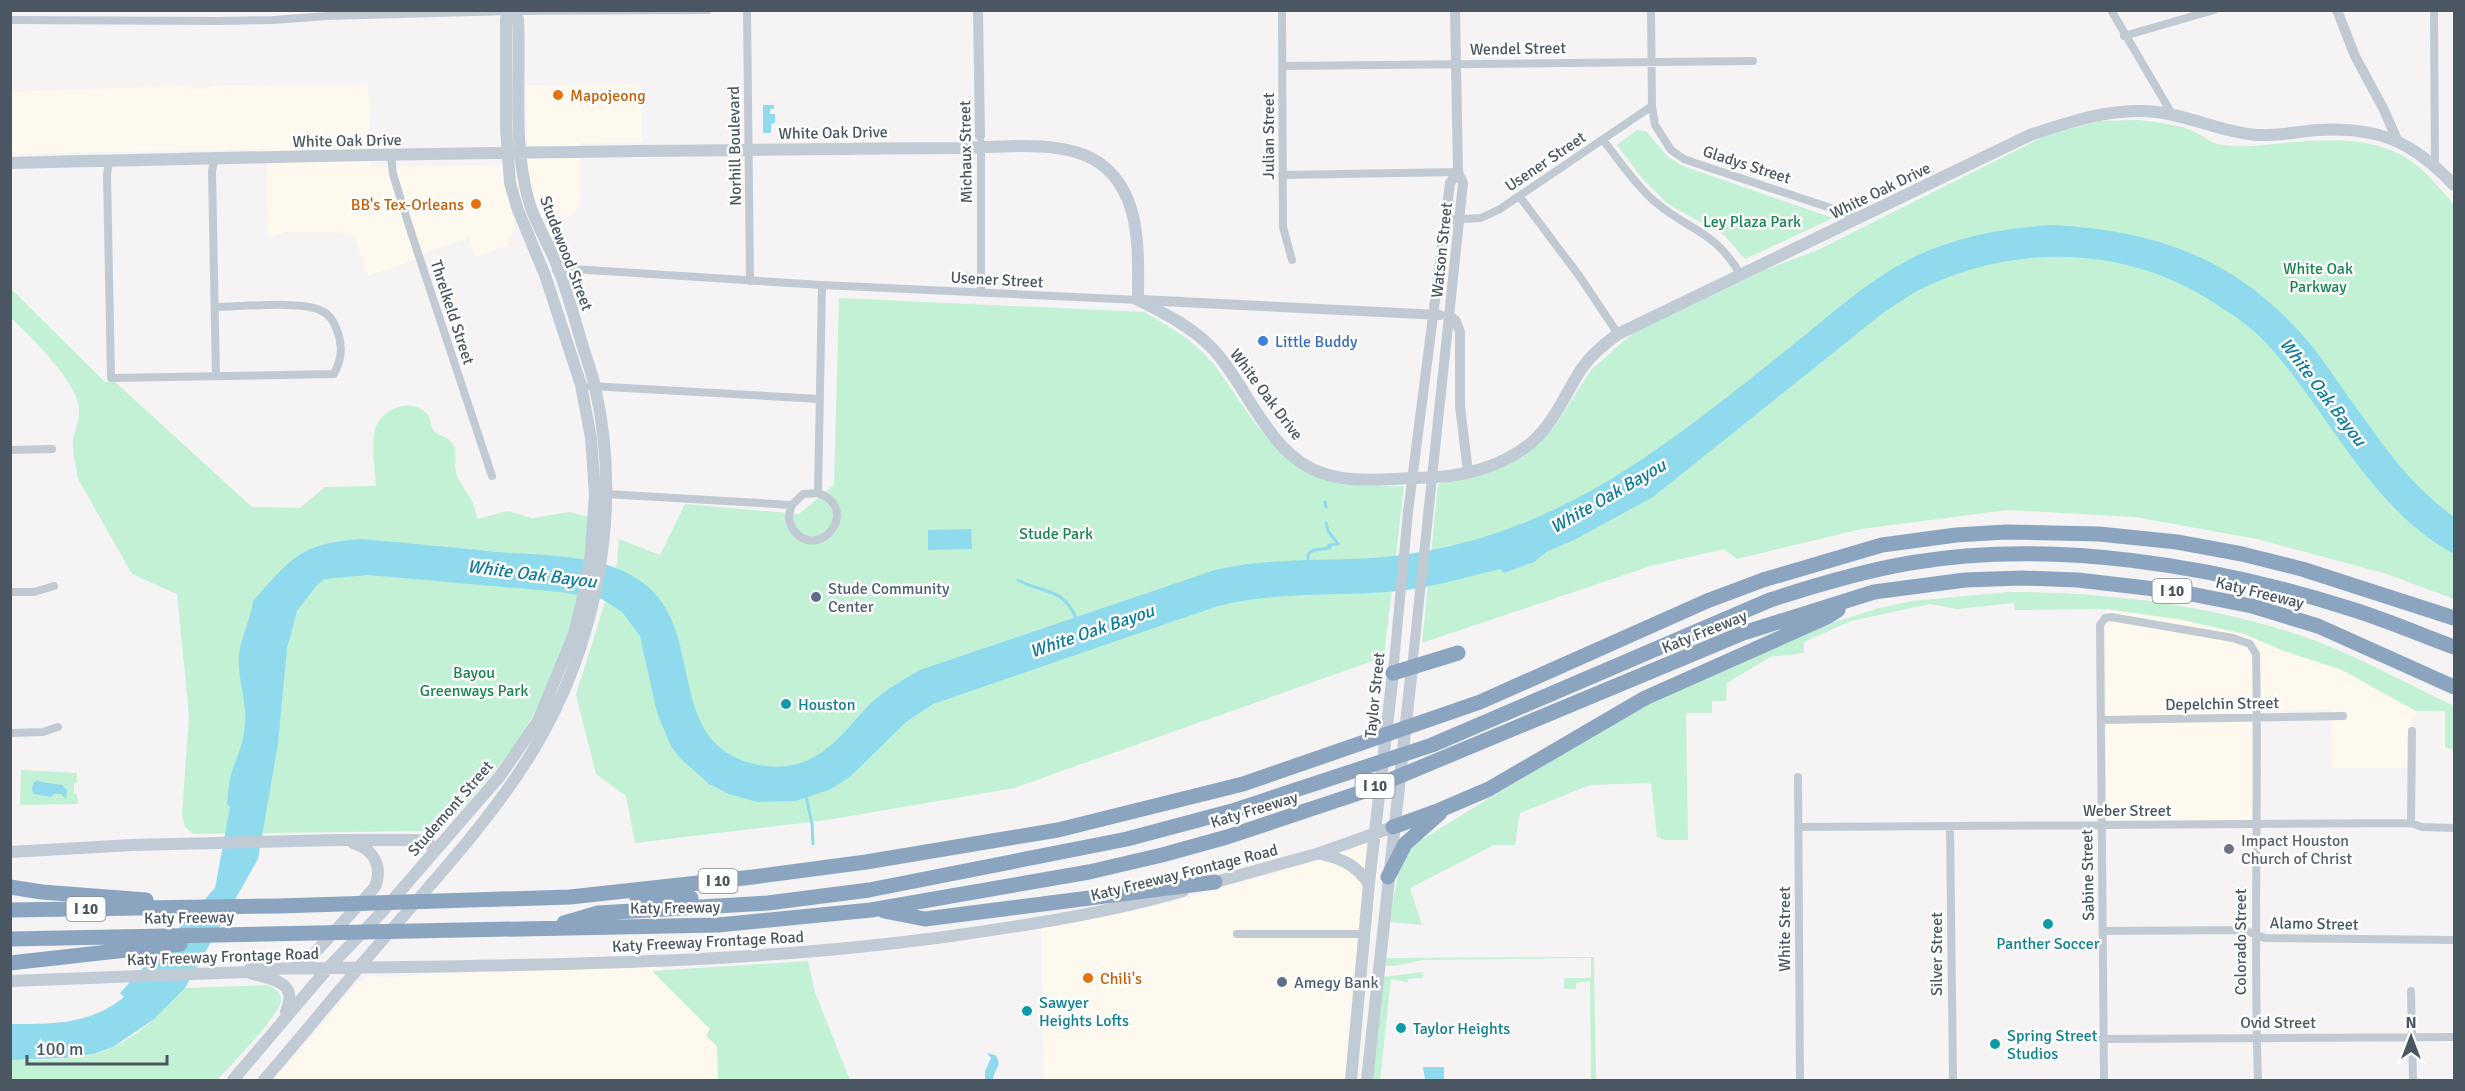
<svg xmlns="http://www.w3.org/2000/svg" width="2465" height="1091" viewBox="0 0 2465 1091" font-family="Signika,sans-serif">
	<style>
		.commercial { fill: #fdf9ef }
		.green { fill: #c3f1d5 }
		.water { fill: #90daee }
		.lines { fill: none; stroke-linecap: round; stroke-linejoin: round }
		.stream { stroke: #90daee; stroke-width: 3 }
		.minor { stroke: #c1cad2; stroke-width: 8 }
		.tertiary { stroke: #c1cad2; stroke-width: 10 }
		.secondary { stroke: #c1cbd6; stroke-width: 12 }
		.motorway { stroke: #8ba5c1; stroke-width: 15 }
		.food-dot { fill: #e8710a; stroke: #fff; stroke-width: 2 }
		.shop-dot { fill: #3f7fe0; stroke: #fff; stroke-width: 2 }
		.service-dot { fill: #5c6f8a; stroke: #fff; stroke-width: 2 }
		.culture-dot { fill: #0f9aa8; stroke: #fff; stroke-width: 2 }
		.worship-dot { fill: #6b7280; stroke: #fff; stroke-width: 2 }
		.labels { text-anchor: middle; stroke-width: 5; stroke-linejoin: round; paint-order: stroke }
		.shield { fill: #fff; stroke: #808990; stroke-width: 1.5 }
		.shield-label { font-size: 15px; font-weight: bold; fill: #4a5661 }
		.street-label { font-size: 16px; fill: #4a5661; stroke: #fff }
		.food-label { font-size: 16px; fill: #c56008; stroke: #fff; text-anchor: start }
		.park-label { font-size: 16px; fill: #17864f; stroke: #fff }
		.shop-label { font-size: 16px; fill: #366cbe; stroke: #fff; text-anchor: start }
		.service-label { font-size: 16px; fill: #4e5e75; stroke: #fff; text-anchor: start }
		.culture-label { font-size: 16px; fill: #0d838f; stroke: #fff; text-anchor: start }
		.worship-label { font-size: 16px; fill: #5b616d; stroke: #fff; text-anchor: start }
		.water-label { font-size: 18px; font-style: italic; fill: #0c7c9b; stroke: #fff }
	</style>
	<rect width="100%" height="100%" fill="#f5f3f3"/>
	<path class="commercial" d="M190,84L195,89H203L221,85L368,84L371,167L528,164L526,85L642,84V142L580,143V204L571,217L516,219L508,245L490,252L476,257L469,238L426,252L412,261L368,276L354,235L335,232H285L271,237L268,234L266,149L11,154L10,92L176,86Z
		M2106,609L2183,620L2244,634L2284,651L2342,670L2416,711L2407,737V768H2332L2331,709L2251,711V821L2106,820Z
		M1381,836L1357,1080H1044L1041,928L1141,910L1285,871Z
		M657,965L720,1024L806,1080H269L278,1071L291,1061L357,983L369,976L390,978L445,971Z"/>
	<path class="green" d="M2139,120C2158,123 2180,124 2197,133C2203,136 2210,142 2217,144C2238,149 2263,145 2285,143C2329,138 2385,136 2420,168C2432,179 2443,192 2454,205V599L2387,574L2257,539L2135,517L2007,510L1861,529L1737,559L1724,549L1651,566L1422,643L1438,484L1492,472L1523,457L1555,426L1591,370L1633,333L1765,270L1818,250L2047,135L2100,121Z
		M1637,130L1646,131L1668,157L1683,166L1833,218L1745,259L1724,235L1668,204L1641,177L1617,145Z
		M10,288L105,382H115L252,507L300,508L325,487L376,486C375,469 371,447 375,430C379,410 411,396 426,413C431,418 430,424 433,430C437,436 447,435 452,443C459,454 452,466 458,478C466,493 475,501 477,519L508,511L532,518L570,512L588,517C581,625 552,709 478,790C462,809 447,829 421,831L193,834L185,827L182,815L189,715L177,594L132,574L77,477C77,466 73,457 73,446C72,433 80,422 79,409C77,381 31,337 11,318Z
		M839,298L1145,312C1164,324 1185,335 1201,351C1217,365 1228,385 1240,402C1290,474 1316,488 1404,486L1384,657L1014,788L827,820L635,843L626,796L596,774L576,695L617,563L619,539L660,555L685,504L799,514L834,485Z
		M2010,592C2105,592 2202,604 2293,633C2349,651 2401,681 2454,706V750L2445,747V711H2416L2342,670L2284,651L2244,634L2183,620L2106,609L2015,610L2014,603L1957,609L1930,604L1851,621L1804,642V653L1770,657L1727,683L1726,701H1712V713H1686L1688,840H1665L1657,837L1651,783L1590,785L1520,813L1515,845H1494L1410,888L1422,925L1389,922L1400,864L1411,846L1638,708L1819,627L1879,608L1912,601Z
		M21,770L77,773V783H74V794H77L78,804L20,805Z
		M1594,957L1596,1080H1591L1590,981L1576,983V989H1564V978H1591V958L1422,960L1395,966L1383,965L1384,958Z
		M808,961L815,992L850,1080H718L717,1046L706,1036L710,1029L652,971Z
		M1423,972V978L1408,979L1407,982L1391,979L1380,1080H1372L1383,977Z
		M267,985C274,987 282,993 281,1001C280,1015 228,1068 217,1080H11L10,1060C38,1060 68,1061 95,1054C132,1044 159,1014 185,988Z"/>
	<path class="water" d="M763,105H774V109H770V114H775V123L771,124V133H763Z
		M2052,225C2156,230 2237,259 2306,339C2323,359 2337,381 2352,402C2386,448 2407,482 2454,517V554C2370,508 2331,416 2269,346C2252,327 2229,312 2208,299C2122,246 2016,244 1925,287C1910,294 1896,305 1883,313L1653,497L1574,540L1548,551L1534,562L1504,573L1500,569C1462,578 1428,589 1388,592C1331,596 1272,592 1218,606L933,704L906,722L851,776L831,789L796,801L757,802L729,794L709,784L681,759L671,746L657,713L640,636L622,612L602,599L561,592L368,575L325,579L317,585L297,611L287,648L278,744L258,859L185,988L154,1019L113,1047L94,1054L67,1058L11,1060L10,1024C52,1024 90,1025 124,997L120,993L215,888L230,807L227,804C228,792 229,779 233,768C239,753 244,740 245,724C247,701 237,678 239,655C241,636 251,619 253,601C293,557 299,544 361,539C406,543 452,547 497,552C544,556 602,553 642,582C708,629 662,742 754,764C772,768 791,768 808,760C835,748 851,723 871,703C886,689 903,680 920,670L1215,570C1267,558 1321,561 1373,558C1436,553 1497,537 1553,510C1637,471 1712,409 1784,352C1826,319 1865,282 1912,258C1956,236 2004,228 2052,225Z
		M971,529L972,549L928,550V530Z
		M36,781L62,785L67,790L66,799L61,794H54L51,797L34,794L32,790L33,783Z
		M987,1053L995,1055C1004,1065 993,1070 993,1080L985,1079V1071L991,1058Z
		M1423,1067H1444V1080H1425Z"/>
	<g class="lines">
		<path class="stream" d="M1325,502L1326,507
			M1308,564V554L1314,550L1330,548L1329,545L1338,544L1328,531L1326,523
			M1018,580C1043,594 1064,586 1077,621
			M806,796L812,824L813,844"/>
		<path class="minor" d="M747,10L750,281
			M1282,10L1283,227L1292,260
			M1651,10L1652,106L1655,125L1671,150L1684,159L1698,164L1861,218
			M2111,10L2172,114
			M2434,10L2435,165
			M10,20L218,21L273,20L327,16L511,11L708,10
			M2124,36L2214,10
			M1283,66L1753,61
			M1603,140C1619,160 1634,183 1653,200C1688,231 1714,229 1740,274
			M391,156L393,174L410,229L492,476
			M214,159L212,172L216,376
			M109,160L107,175L111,378L334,374C341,361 343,347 338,333C335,324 331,315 322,311C303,300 240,307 215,307
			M1282,175L1458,172
			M1520,197L1580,277L1618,334
			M1446,220L1481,218L1500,209L1652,106
			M556,270L573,269L822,285L1138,300
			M981,293V143
			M590,386L820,399
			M10,450L52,449
			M606,494L792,505L803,494L818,493L822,285
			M792,505C788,514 788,524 795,532C821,561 861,508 818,493
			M10,592H34L54,586
			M2101,720L2343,716
			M10,733L43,732L58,727
			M1798,777L1800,1080
			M2411,823L2412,731
			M1798,827L2411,823L2422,827L2454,828
			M1950,827L1953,1080
			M2103,931L2244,930L2265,938L2454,940
			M1237,934H1364
			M2411,991L2413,1080
			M2102,1039L2454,1037
			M2104,1080L2100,625L2105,618L2111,617L2233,638L2250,644L2256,654C2259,796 2253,938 2258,1080"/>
		<path class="tertiary" d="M978,10L980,136
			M2337,10L2355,56L2384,110L2398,142
			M1141,300L1440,315
			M1449,315L1456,321L1460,332V406L1468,472
			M1412,668L1463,183L1458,172L1455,10
			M1393,673L1408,512L1450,183L1458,172"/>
		<path class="secondary" d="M10,163C289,156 567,151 846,149C885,148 925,148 964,148C1003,147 1058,140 1093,159C1143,187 1138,252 1138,300C1164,313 1190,326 1211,347C1249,386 1267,456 1325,474C1353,483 1386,479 1416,478C1457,478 1498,470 1531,443C1555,422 1565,394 1582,368C1592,354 1604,344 1618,334L2030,135C2075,120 2125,103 2173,115C2202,121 2228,133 2257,135C2277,136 2297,132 2317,130C2378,126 2412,141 2454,185
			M10,852L132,845L339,840H423L436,849
			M1321,854C1343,859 1356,865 1369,884
			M1208,884L1320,853L1393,827
			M294,967L311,957L375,887C383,866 374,849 353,843
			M250,973C273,980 299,981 286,1012
			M10,981L246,972L250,969C484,965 719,968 951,936C1029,925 1107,913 1183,891
			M233,1080L328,968L383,911L500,776L538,721L574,634L587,581L591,550L595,494L591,438L581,385L545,275L518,210L510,183L506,127V19L511,10
			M264,1080C303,1035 340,989 379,944C432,883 489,822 531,754C597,647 623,510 595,387C592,373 587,360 583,347C575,321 568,293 558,268C550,246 536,225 529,202C512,143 521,79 518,19L511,11
			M1351,1080L1369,884L1393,673
			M1367,1080L1412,668"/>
		<path class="motorway" d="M1393,673L1458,653
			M1393,827L1440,810L1489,789L1645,698L1827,617L1838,610
			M1388,877L1405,844L1440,813
			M10,887L42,892L146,900
			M637,898H691
			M10,910L278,906L570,897L753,877L866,862L1058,830L1243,784L1480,702L1707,601L1763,580L1882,545L1956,535L2006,532L2099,534L2177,542L2242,554L2302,569L2454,618
			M884,911L925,919L1215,882
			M564,923L598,913L768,903L869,890L1127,839L1232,811L1432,745L1770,600C1816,585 1863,571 1910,563C2051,539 2213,565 2348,608C2384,619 2419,634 2454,647
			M10,939L718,925L871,910L1089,872L1162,855L1227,837L1359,793L1743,633L1874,592L1965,580L2022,578L2078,580L2181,592L2252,606L2318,626L2454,687
			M10,963L180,944"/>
	</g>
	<g class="food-dot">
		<circle cx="558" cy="95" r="6"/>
		<circle cx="476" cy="204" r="6"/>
		<circle cx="1088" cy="978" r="6"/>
	</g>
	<circle class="shop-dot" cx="1263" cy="341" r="6"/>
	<g class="service-dot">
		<circle cx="816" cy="597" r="6"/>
		<circle cx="1282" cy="982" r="6"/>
	</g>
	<g class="culture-dot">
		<circle cx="786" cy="704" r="6"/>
		<circle cx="2048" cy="924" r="6"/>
		<circle cx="1027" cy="1011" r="6"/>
		<circle cx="1401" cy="1028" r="6"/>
		<circle cx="1995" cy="1044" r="6"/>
	</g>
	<circle class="worship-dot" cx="2229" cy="849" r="6"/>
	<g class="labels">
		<g class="shield">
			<rect x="2152.5" y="579" width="39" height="24" rx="4.5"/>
			<rect x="1355.5" y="774" width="39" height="24" rx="4.5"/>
			<rect x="698.5" y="869" width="39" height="24" rx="4.5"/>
			<rect x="66.5" y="897" width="39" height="24" rx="4.5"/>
		</g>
		<g class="shield-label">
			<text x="2172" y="596">I 10</text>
			<text x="1375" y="791">I 10</text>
			<text x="718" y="886">I 10</text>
			<text x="86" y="914">I 10</text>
		</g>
		<g class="street-label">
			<text transform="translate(1518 48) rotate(-1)" y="6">Wendel Street</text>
			<text transform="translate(833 132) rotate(-1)" y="6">White Oak Drive</text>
			<text transform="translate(1268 136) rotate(-90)" y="6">Julian Street</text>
			<text transform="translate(347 140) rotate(-1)" y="6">White Oak Drive</text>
			<text transform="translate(734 146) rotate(-91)" y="6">Norhill Boulevard</text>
			<text transform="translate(965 152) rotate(-91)" y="6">Michaux Street</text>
			<text transform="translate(1545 161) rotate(-34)" y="6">Usener Street</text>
			<text transform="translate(1747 164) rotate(18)" y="6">Gladys Street</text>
			<text transform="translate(1880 190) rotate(-26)" y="6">White Oak Drive</text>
			<text transform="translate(1441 250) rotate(-84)" y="6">Watson Street</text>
			<text transform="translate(567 253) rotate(69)" y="6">Studewood Street</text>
			<text transform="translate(997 279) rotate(3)" y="6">Usener Street</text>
			<text transform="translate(453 312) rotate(72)" y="6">Threlkeld Street</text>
			<text transform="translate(1267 394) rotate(53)" y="6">White Oak Drive</text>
			<text transform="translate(2260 592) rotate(14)" y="6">Katy Freeway</text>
			<text transform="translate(1704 631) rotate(-22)" y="6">Katy Freeway</text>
			<text transform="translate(1374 695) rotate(-84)" y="6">Taylor Street</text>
			<text transform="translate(2222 703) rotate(-1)" y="6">Depelchin Street</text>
			<text transform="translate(450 808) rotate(-49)" y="6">Studemont Street</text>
			<text transform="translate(1254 809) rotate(-17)" y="6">Katy Freeway</text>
			<text x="2127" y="816">Weber Street</text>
			<text transform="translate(1184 872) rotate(-14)" y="6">Katy Freeway Frontage Road</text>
			<text transform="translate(2087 875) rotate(-91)" y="6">Sabine Street</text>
			<text transform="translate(675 907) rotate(-1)" y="6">Katy Freeway</text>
			<text transform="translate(189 917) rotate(-1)" y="6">Katy Freeway</text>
			<text transform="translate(2314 923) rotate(1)" y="6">Alamo Street</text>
			<text transform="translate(1784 929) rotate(-90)" y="6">White Street</text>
			<text transform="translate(708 941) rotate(-3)" y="6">Katy Freeway Frontage Road</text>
			<text transform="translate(2240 942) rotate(-90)" y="6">Colorado Street</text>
			<text transform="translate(1936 954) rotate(-90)" y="6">Silver Street</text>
			<text transform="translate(223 956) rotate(-2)" y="6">Katy Freeway Frontage Road</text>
			<text x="2278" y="1028">Ovid Street</text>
		</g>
		<g class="food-label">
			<text x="570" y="101">Mapojeong</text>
			<text x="464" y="210" text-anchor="end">BB's Tex-Orleans</text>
			<text x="1100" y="984">Chili's</text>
		</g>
		<g class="park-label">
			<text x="1752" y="227">Ley Plaza Park</text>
			<text x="2318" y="274">White Oak<tspan x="2318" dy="18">Parkway</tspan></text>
			<text x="1056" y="539">Stude Park</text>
			<text x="474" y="678">Bayou<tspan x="474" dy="18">Greenways Park</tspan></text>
		</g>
		<g class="shop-label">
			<text x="1275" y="347">Little Buddy</text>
		</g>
		<g class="service-label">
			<text x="828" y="594">Stude Community<tspan x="828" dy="18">Center</tspan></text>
			<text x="1294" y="988">Amegy Bank</text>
		</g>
		<g class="culture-label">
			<text x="798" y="710">Houston</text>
			<text x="2048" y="949" text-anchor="middle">Panther Soccer</text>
			<text x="1039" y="1008">Sawyer<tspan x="1039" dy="18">Heights Lofts</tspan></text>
			<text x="1413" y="1034">Taylor Heights</text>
			<text x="2007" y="1041">Spring Street<tspan x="2007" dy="18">Studios</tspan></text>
		</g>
		<g class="worship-label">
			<text x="2241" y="846">Impact Houston<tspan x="2241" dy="18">Church of Christ</tspan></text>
		</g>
		<g class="water-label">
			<text transform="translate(2323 392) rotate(53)" y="6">White Oak Bayou</text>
			<text transform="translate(1608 496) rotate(-30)" y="6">White Oak Bayou</text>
			<text transform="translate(532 574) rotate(7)" y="6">White Oak Bayou</text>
			<text transform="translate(1092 631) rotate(-19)" y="6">White Oak Bayou</text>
		</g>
	</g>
	<rect width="2465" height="1091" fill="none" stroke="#4a5661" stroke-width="24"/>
	<g transform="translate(2411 1037)" stroke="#ffffff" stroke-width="4.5" paint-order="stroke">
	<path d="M0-4.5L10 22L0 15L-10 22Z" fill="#4a5661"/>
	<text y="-9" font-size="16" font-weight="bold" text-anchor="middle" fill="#4a5661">N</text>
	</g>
	<path d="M27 1055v9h140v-9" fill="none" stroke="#4a5661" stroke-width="3"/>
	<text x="36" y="1055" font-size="18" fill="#4a5661" stroke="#ffffff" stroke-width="4.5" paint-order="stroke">100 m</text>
</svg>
